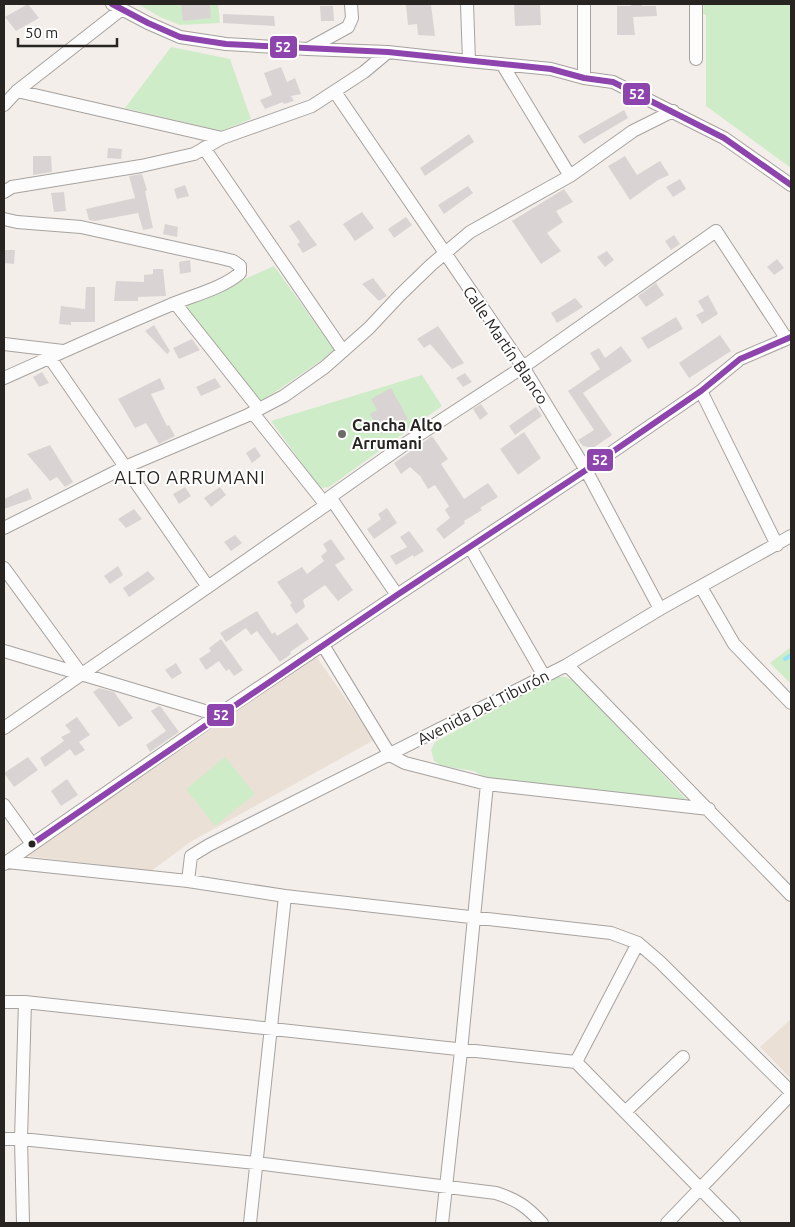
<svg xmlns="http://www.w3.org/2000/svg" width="795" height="1227" viewBox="0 0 795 1227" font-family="Ubuntu,sans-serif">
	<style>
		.built { fill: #eae0d6 }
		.green { fill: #cfecc9 }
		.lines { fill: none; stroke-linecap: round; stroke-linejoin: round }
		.stream { stroke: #95e4f8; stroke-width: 4 }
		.building { fill: #d9d4d3 }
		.minor-casing { stroke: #a6a29f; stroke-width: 14 }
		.minor { stroke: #fdfcfc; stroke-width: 12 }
		.bus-1-casing { stroke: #fff; stroke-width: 10 }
		.bus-1 { stroke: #8e44ad; stroke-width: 6 }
		.poi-dot { fill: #6e6b67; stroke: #fff; stroke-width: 2 }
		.bus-dot { fill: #272421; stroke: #fff; stroke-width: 2 }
		.labels { text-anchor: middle; stroke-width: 4; stroke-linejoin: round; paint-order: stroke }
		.street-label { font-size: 16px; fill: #272421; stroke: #fff }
		.poi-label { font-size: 16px; font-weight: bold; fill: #272421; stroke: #fff; text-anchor: start }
		.neighbourhood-label { font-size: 18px; letter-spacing: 1px; fill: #272421; stroke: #fff }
		.line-badge { stroke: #fff; stroke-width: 2 }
		.badge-label { font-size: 14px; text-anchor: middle; font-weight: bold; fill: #fff }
	</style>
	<rect width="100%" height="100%" fill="#f3eee9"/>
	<path class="built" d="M316,656L374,740L192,841L151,871L27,856Z
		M791,1019V1079L760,1047Z"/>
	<path class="green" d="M138,4H218L220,23L180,25L160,17Z
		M704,4H791V168L706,106V15L703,14Z
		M171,47L230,59L251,119L221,131L125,108Z
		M274,266L335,351L259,403L185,306Z
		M422,375L442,406L329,487L320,488L271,421Z
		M791,647V684L770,663Z
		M556,677H566L574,681L688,801L487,779L474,771L442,766L434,761L431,750L435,742Z
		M225,757L255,794L215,826L186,789Z"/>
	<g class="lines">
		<path class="stream" d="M785,659L791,655"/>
	</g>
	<path class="building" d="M28,4L39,18L16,31L5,17Z
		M181,4H210L211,18L183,21Z
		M514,4H540L541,25L515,26Z
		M632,4H642V6H656L657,16L633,17L635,35H617V6H631Z
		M406,5H431L435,36L418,35L417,24L408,25Z
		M320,6H333L334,21H321Z
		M223,14L274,16L275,26L223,23Z
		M281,67L287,82L295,78L301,94L291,96L294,101L284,104L283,102L265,109L260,100L272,95L264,73Z
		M624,110L628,118L584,144L578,136Z
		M469,134L474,142L425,176L420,168Z
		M108,148L122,149L121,159L107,158Z
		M33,156H51L52,172L33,175Z
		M625,156L637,175L660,161L669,175L658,180L630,200L608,166Z
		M142,174L147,190L145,191L153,228L143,230L138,213L95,221L89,220L86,209L135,198L129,176Z
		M680,179L686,189L673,197L666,187Z
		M185,185L189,196L177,199L174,189Z
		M468,186L473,193L444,214L438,205Z
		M564,189L573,202L556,211L563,222L547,233L561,251L541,264L512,221Z
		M64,192L66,211L54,212L51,193Z
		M362,212L374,228L355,241L343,224Z
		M406,217L412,225L394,238L388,229Z
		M299,220L317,245L303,253L297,244L300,242L289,226Z
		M165,224L178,227L177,237L163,234Z
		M674,235L680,244L671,250L665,241Z
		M4,250H15L14,264L4,263Z
		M607,251L614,260L605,267L597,257Z
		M777,259L784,268L774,275L767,267Z
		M190,260L191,272L180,274L179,262Z
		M153,269H163L166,296L138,297V301H114L116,281L144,282V275L153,274Z
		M373,278L387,296L379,301L362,284Z
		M656,283L664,295L646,307L638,296Z
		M86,287H95V322H71V325L59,324L61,306L85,309Z
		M708,295L718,314L702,324L696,315L704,311L698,301Z
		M575,298L583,307L557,323L551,313Z
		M676,317L683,329L648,349L641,338Z
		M154,325L170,351L167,354L145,331Z
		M438,326L464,363L452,369L430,344L424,348L417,339Z
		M720,335L731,351L689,378L679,363Z
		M192,339L200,350L179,359L173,348Z
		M621,346L632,361L583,393L612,435L593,448L583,446L578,440L594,430L568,391L600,369L590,353L599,348L605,358Z
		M42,372L49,383L39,387L33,377Z
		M465,373L472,382L463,387L456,378Z
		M160,378L165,389L151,394L167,426L169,425L175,436L159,444L146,423L135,428L118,399Z
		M215,378L221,387L201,396L196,387Z
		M391,388L408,419L380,434L370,414L377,410L371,399Z
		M481,404L488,414L480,420L473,409Z
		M536,407L542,416L515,435L509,426Z
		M524,432L541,458L518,475L500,449Z
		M432,436L448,459L441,464L464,499L488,483L498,497L480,508L482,510L464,521L465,523L444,539L436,529L450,518L445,510L449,506L435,485L428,489L420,476L410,467L401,474L394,463Z
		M50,445L73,482L65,487L57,477L50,481L27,454Z
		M255,447L261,456L252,463L246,453Z
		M185,487L191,496L179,504L173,494Z
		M220,487L226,495L211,507L204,498Z
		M28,488L32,499L4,509V499Z
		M387,508L397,523L374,539L367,529L381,519L378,514Z
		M134,509L142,519L126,528L118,519Z
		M409,531L424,551L414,557L413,555L396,565L390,556L407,547L400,537Z
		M235,535L242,543L231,551L224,542Z
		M331,539L345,559L335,565L353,590L338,601L325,585L303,600L305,607L296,614L290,605L292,603L289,599L277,582L302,567L307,574L324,561L321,556L327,551L323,544Z
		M118,566L123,575L110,584L104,576Z
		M148,571L155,579L129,597L123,588Z
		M257,611L272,634L275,632L277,636L297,623L309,639L290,652L291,654L280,662L257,631L251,635L246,628L226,642L220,633Z
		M221,639L243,670L234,676L229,669L226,671L219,661L206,670L199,659L211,651L209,648Z
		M176,663L182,673L172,679L165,670Z
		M99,688L114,692L133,718L119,727L93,692Z
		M159,706L161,707L179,732L150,752L146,745L166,731L151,711Z
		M77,717L90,735L79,742L85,750L75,756L70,749L45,767L40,758L64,741L61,737L71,732L65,725Z
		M28,757L38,770L14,787L4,773Z
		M67,779L78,795L61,806L51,791Z"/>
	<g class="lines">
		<defs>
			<path id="minor" d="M112,4L148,23L180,37L226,44L307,49L388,52L469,61L551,69L584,78L613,82L724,138L791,185
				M467,4L469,61
				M584,4V78
				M308,49L348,27L352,18L351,4
				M696,59V4
				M502,64L570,176
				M17,91L222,138
				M335,92L523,367L586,470L660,609
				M4,105L17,91L122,9
				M204,148L343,351
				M4,192L12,187L141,166L194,154L222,138L312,106L364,72L388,52
				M4,219L17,222L81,227L221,258L233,261L240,266V273C222,289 190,296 168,306C113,329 58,354 4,378
				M175,303L259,409
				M4,344L63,351
				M50,358L208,587
				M701,391L777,545
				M253,413L326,505
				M330,497L397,595
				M4,528L125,467L246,416L284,396L325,367L369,328L400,295L431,265L470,232L570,176L633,131L673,111
				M470,547L544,676
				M4,568L82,675
				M701,587L734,644L791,703
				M323,645L390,755L405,763L487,784L709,809
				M4,651L218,715
				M567,665L791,895
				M4,728L326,505L330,497L408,442L523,367L716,231L786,338
				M4,805L32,844
				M7,862L188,881L285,896L250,1223
				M4,864L218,715L397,595L586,470L701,391L740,359L791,337
				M188,881L191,856L209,845L567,665L660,609L791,536
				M285,896L611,933L638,943L660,962L791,1092
				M4,1002H25L576,1062L734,1223
				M576,1062L638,943
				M625,1112L683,1057
				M4,1139H21L256,1163L496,1193C518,1200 527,1207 542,1223
				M23,1223L21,1139L25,1002
				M442,1223L461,1051L487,784
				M667,1223L791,1094"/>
		</defs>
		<use href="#minor" class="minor-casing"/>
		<use href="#minor" class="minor"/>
		<defs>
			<path id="bus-1" d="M112,4L148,23L180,37L226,44L388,52L551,69L584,78L613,82L724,138L791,185
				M32,844L397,595L586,470L701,391L740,359L791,337"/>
		</defs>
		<use href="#bus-1" class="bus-1-casing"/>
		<use href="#bus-1" class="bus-1"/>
	</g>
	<circle class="poi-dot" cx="342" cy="434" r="5"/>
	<circle class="bus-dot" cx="32" cy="844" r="4.5"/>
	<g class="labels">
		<g class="street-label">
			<text transform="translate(506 345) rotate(56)" y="6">Calle Martín Blanco</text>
			<text transform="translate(483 707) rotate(-27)" y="6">Avenida Del Tiburón</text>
		</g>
		<g class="poi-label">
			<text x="352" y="431">Cancha Alto<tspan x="352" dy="18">Arrumani</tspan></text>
		</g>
		<g class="neighbourhood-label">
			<text x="190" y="484">ALTO ARRUMANI</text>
		</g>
	</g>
	<g class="line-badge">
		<rect x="269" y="35" width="29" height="24" rx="5" fill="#8e44ad"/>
		<rect x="622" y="82" width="29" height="24" rx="5" fill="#8e44ad"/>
		<rect x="586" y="448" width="28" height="24" rx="5" fill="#8e44ad"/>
		<rect x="206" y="703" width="29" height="24" rx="5" fill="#8e44ad"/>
	</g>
	<g class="badge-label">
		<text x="283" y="52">52</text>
		<text x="637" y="99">52</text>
		<text x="600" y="465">52</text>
		<text x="221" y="720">52</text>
	</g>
	<rect width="795" height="1227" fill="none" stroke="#272421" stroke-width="10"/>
	<path d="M18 38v8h99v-8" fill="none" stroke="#272421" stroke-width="2.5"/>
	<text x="25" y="38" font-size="15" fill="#272421" stroke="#ffffff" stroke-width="4" paint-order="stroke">50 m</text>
</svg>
